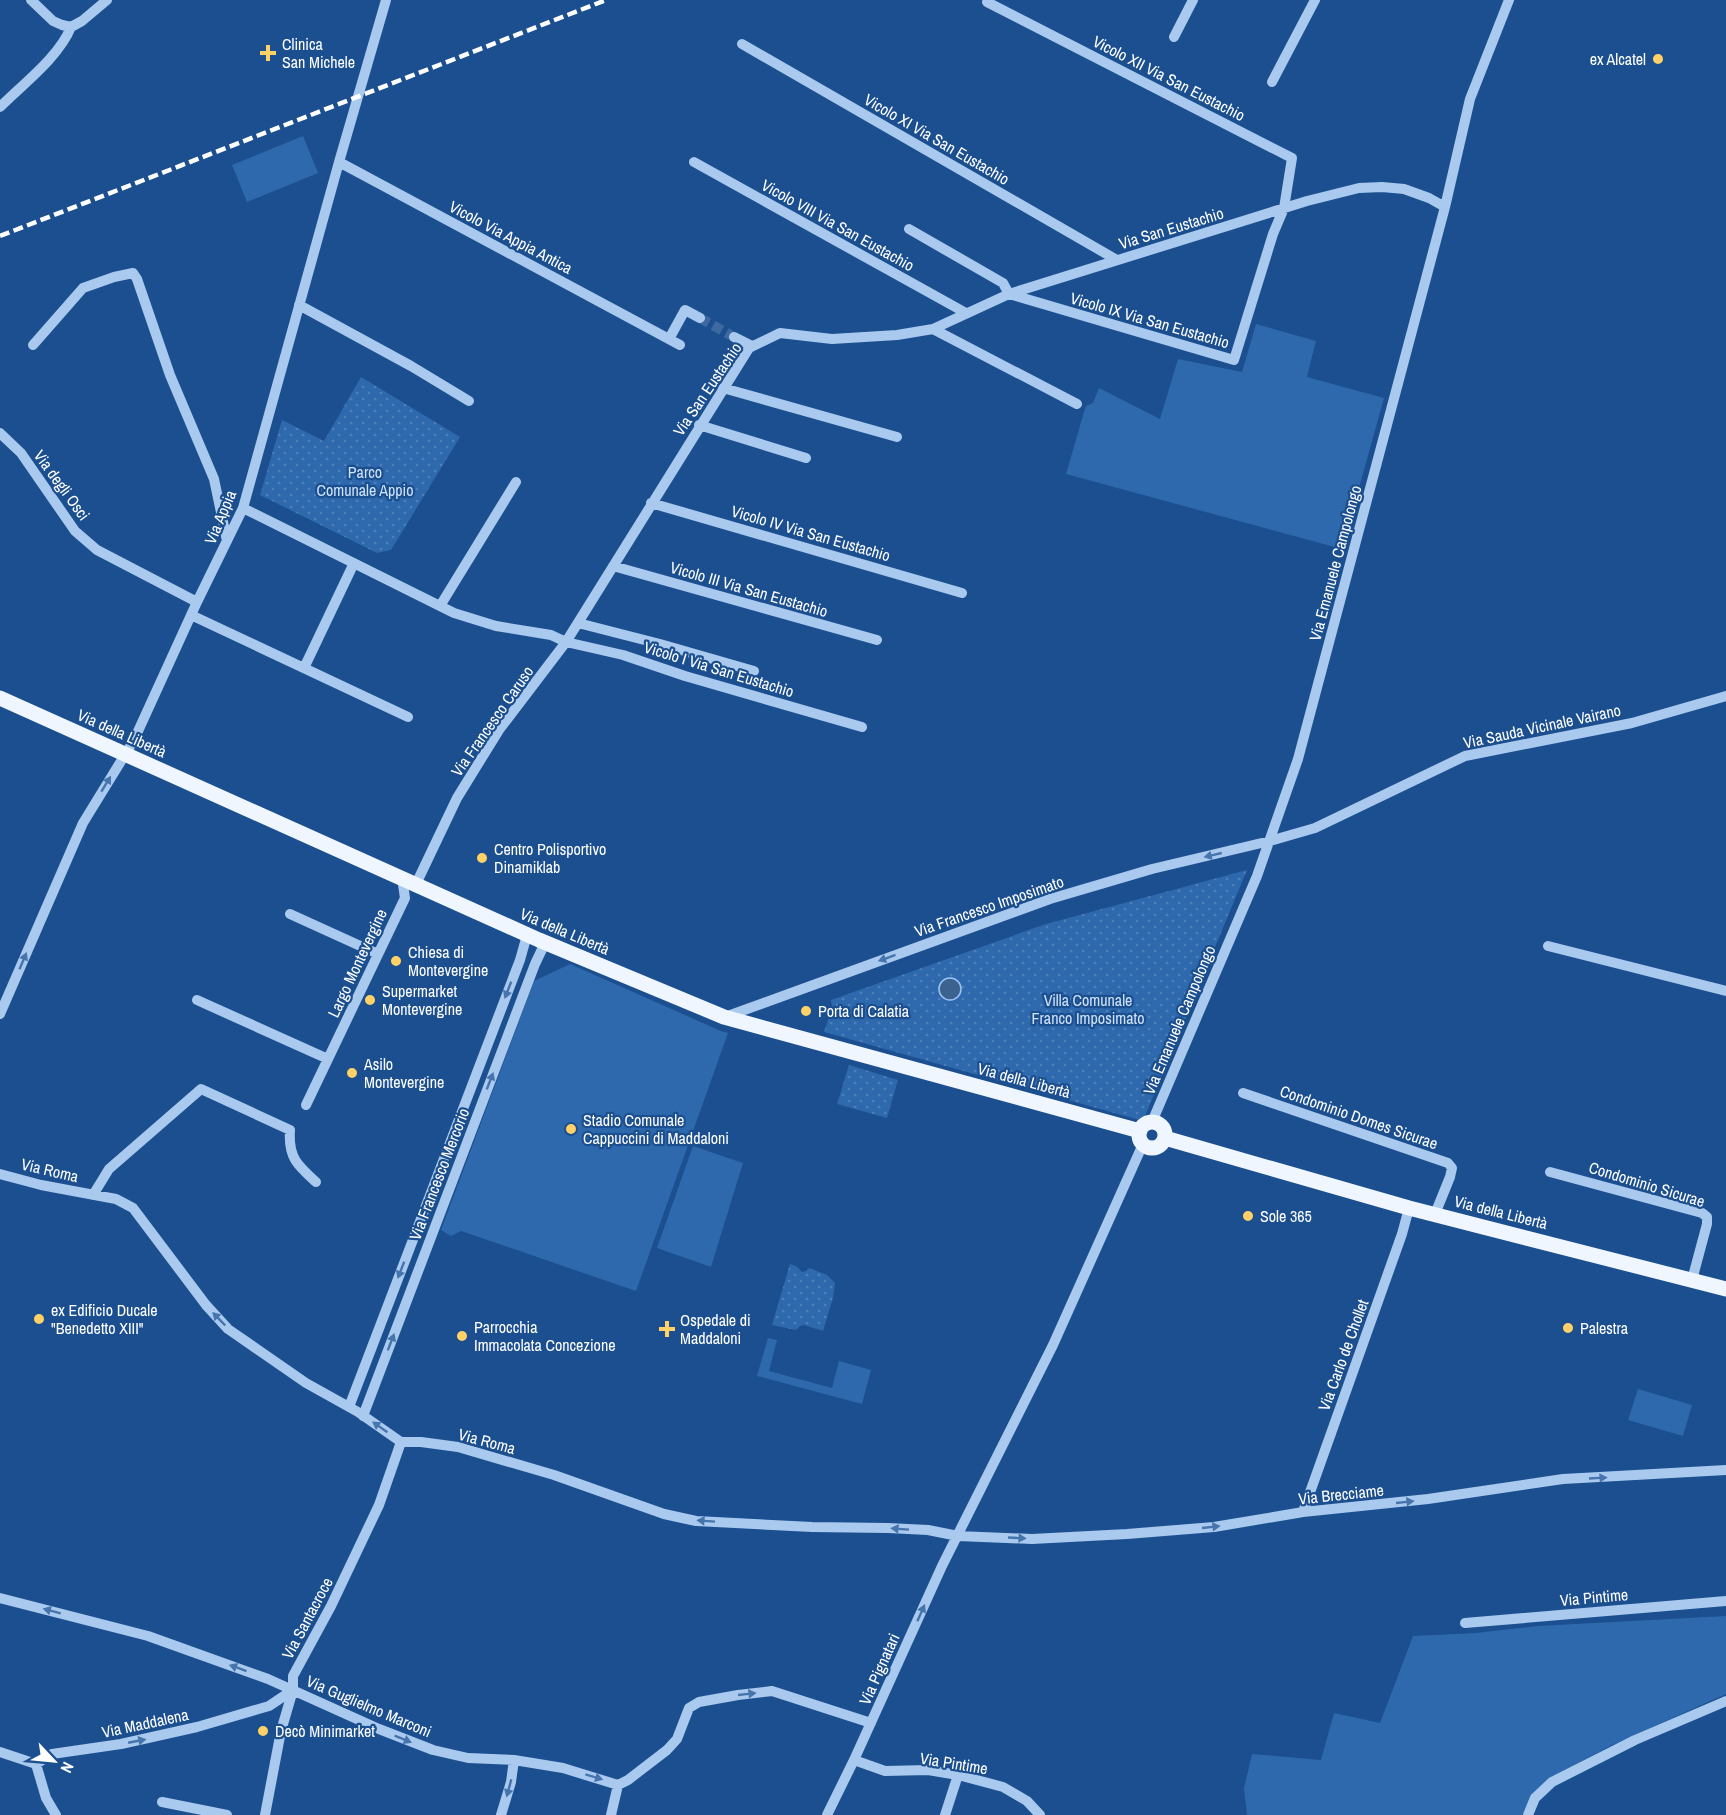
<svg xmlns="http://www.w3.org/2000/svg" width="1726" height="1815" viewBox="0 0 1726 1815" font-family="'Archivo Narrow',sans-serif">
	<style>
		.grass { fill: #2e69ad }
		.park { fill: url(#park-dots) }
		.water { fill: #3c6290; stroke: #9cc4f0; stroke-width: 1.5 }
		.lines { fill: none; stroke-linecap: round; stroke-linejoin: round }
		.minor-tunnel { stroke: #3d69a0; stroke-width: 10; stroke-dasharray: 10 5; stroke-linecap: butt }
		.minor { stroke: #a9c9ee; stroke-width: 10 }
		.major { stroke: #f0f6ff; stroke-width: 15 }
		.rail { stroke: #fff; stroke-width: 4.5; stroke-dasharray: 10 4.5; stroke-linecap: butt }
		.oneway { fill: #4674ac }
		.poi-dot { fill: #ffd166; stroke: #1b4f8f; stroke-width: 2 }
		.labels { text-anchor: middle; stroke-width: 4.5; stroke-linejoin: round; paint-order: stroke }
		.poi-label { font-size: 16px; fill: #fff; stroke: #1b4f8f; text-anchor: start }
		.street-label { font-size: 16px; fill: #fff; stroke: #1b4f8f }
		.park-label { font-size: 16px; fill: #cfe3fa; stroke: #1b4f8f }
	</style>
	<defs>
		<pattern id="park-dots" width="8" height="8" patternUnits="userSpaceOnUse" patternTransform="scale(1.5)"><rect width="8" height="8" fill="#2e69ad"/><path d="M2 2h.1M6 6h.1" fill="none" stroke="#4d80b9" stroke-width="1.8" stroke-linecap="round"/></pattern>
	</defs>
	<rect width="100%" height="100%" fill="#1b4f8f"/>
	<path class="grass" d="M303,136L318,173L247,202L232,165Z
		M1256,324L1316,341L1307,377L1384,398L1342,549L1066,474L1084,412L1086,406L1093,403L1099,388L1160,419L1178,359L1242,372Z
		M570,964L721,1031L728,1033L636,1291L461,1231L451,1236L441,1230L534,981Z
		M693,1146L743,1163L711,1267L657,1248Z
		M768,1338L777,1340L769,1371L832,1388L839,1361L871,1370L862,1404L757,1376Z
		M1638,1389L1692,1405L1683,1436L1628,1420Z
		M1726,1616V1694L1610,1746L1548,1779L1535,1791L1522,1815H1247L1244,1788L1252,1754L1321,1760L1334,1713L1380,1723L1413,1636L1476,1633L1537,1626Z"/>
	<path class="park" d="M361,377L460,437L391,550L377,553L260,495L282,420L324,441Z
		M1247,870L1143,1121L824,1032L832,1007L831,1000L1046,924Z
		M849,1065L898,1080L887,1118L837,1104Z
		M790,1264L796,1266L802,1272L806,1271L809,1268L827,1275L835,1283L833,1298L823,1331L804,1325L800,1326L796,1330L772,1325Z"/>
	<path class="water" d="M939 989a11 11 0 1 1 22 0a11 11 0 1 1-22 0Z"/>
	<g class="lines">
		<path class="minor-tunnel" d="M700,318L734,337"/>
		<path class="minor" d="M31,0L53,21L62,25L71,27L82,21L107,0
			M1174,37L1193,0
			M742,44L1117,260
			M1272,82L1315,0
			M0,107C23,84 59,57 71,27
			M339,162L680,345
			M694,162L966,313
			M909,229L1003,283L1009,294L1234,360L1273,234L1284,208L1292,158L987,2
			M299,305L411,366L469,401
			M933,329L1077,404
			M734,337L752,346
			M669,339L685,310L700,318
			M33,345L83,288L114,277L133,273L137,279L170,375L214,479L227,541
			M723,388L897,437
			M699,425L806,458
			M0,433L21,453L75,531L97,550L197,602
			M651,503L962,593
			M243,508L454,613L496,626L551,635L566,642L623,655L685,676L862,727
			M613,566L877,640
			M440,606L516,482
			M191,615L408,717
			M578,623L660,644L754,671
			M304,668L354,563
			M416,884L457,798L499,730L566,642L749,348L780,333L832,339L897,335L933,329L1009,294L1307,201L1359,188L1382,187L1404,189L1429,198L1445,207
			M290,914L378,954
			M1548,946L1726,991
			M197,1000L328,1059
			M0,1014L83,823L134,740L197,602L243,508L339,162L386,0
			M725,1017L1050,899L1152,869L1270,841L1315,828L1465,756L1632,723L1726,696
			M1243,1093L1448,1163L1452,1168L1450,1177L1435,1214
			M306,1105L405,898L402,878
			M1152,1122L1257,876L1298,759L1445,207L1470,99L1509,0
			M1550,1172L1702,1213L1707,1217V1224L1692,1280
			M0,1174L41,1185L116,1199L133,1208L206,1305L228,1329L306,1383L358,1412L401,1442H421L458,1447L554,1475L664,1514L696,1521L812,1527L888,1528L928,1530L958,1536L1032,1539L1127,1534L1214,1527L1303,1512L1428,1499L1563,1479L1726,1470
			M93,1195L109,1169L201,1089L290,1130C288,1157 297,1165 316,1182
			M349,1407L520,960L527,935
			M363,1416L535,964L545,943
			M1303,1512L1402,1234L1409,1208
			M0,1598L148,1636L268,1679L379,1729L433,1750L468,1758L514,1760L563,1768L618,1785L628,1780L667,1750L677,1739L689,1708L699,1702L738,1695L772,1691L871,1723
			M1465,1623L1726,1601
			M0,1752L36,1764L52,1754L121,1744L197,1727L269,1706L293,1690
			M854,1760L885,1771L928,1770L958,1775L1003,1787L1027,1801L1040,1815
			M36,1764L46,1798L56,1815
			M162,1802L227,1815
			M265,1815L281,1731L293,1690V1676L331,1606L379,1505L401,1442
			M501,1815L511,1782L514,1760
			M611,1815L618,1785
			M827,1815L854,1760L942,1566L1053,1345L1143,1144
			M945,1815L958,1775
			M1528,1815L1535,1798L1552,1782L1635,1740L1726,1701"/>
		<path class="major" d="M0,698L539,940L724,1017L1140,1131
			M1139 1135a13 13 0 1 1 26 0a13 13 0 1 1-26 0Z
			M1165,1138L1409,1208L1726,1289"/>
		<path class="rail" d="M0,236L606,0"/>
	</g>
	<defs><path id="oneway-solid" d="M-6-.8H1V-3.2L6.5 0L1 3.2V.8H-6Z" transform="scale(1.5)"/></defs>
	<g class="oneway">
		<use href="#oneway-solid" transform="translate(106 784) rotate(-59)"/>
		<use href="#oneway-solid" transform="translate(1213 855) rotate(167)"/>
		<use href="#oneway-solid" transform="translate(887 958) rotate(160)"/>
		<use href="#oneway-solid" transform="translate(23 961) rotate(-67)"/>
		<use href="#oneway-solid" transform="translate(508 990) rotate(111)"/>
		<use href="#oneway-solid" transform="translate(490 1081) rotate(-69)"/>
		<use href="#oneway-solid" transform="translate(401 1270) rotate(111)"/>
		<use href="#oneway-solid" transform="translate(219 1319) rotate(-134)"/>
		<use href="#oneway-solid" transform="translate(391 1342) rotate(-69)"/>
		<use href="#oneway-solid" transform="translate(380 1427) rotate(-145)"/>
		<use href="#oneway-solid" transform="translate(1598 1478) rotate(-3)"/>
		<use href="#oneway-solid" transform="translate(1405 1502) rotate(-6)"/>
		<use href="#oneway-solid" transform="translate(706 1521) rotate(-176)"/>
		<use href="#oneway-solid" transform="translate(1211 1527) rotate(-6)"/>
		<use href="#oneway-solid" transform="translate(900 1529) rotate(-176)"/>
		<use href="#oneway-solid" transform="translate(1017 1538) rotate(3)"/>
		<use href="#oneway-solid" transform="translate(52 1611) rotate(-165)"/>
		<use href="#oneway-solid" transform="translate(921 1613) rotate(-66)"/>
		<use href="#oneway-solid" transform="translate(238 1668) rotate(-160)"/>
		<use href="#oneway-solid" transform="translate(747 1694) rotate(-6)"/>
		<use href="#oneway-solid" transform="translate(403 1739) rotate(22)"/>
		<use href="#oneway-solid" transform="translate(137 1741) rotate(-11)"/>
		<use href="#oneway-solid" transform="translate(594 1777) rotate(17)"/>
		<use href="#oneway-solid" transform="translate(509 1788) rotate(105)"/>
	</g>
	<g class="poi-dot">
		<path d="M265 44h6v6h6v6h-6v6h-6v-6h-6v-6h6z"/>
		<circle cx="1658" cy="59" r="6"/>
		<circle cx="482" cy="858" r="6"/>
		<circle cx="396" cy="961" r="6"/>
		<circle cx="370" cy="1000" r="6"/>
		<circle cx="806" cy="1011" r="6"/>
		<circle cx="352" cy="1073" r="6"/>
		<circle cx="571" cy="1129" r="6"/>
		<circle cx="1248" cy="1216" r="6"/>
		<circle cx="39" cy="1319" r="6"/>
		<circle cx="1568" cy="1328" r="6"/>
		<path d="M664 1320h6v6h6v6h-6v6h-6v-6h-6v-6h6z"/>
		<circle cx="462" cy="1336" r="6"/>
		<circle cx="263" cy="1731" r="6"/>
	</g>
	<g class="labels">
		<g class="poi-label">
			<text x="282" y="50">Clinica<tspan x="282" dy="18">San Michele</tspan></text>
			<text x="1646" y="65" text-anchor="end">ex Alcatel</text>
			<text x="494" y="855">Centro Polisportivo<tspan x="494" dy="18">Dinamiklab</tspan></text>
			<text x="408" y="958">Chiesa di<tspan x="408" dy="18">Montevergine</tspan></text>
			<text x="382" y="997">Supermarket<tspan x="382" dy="18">Montevergine</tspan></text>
			<text x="818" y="1017">Porta di Calatia</text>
			<text x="364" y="1070">Asilo<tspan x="364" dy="18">Montevergine</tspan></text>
			<text x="583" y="1126">Stadio Comunale<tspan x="583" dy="18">Cappuccini di Maddaloni</tspan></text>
			<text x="1260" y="1222">Sole 365</text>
			<text x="51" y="1316">ex Edificio Ducale<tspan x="51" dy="18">"Benedetto XIII"</tspan></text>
			<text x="680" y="1326">Ospedale di<tspan x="680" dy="18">Maddaloni</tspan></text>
			<text x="474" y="1333">Parrocchia<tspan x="474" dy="18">Immacolata Concezione</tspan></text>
			<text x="1580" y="1334">Palestra</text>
			<text x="275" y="1737">Decò Minimarket</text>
		</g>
		<g class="street-label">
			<text transform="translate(1169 78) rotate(27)" y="6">Vicolo XII Via San Eustachio</text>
			<text transform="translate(937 139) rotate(30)" y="6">Vicolo XI Via San Eustachio</text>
			<text transform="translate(838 225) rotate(29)" y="6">Vicolo VIII Via San Eustachio</text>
			<text transform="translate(1171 228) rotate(-17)" y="6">Via San Eustachio</text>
			<text transform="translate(511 237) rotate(28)" y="6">Vicolo Via Appia Antica</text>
			<text transform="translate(1150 320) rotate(16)" y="6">Vicolo IX Via San Eustachio</text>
			<text transform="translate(707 389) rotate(-56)" y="6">Via San Eustachio</text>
			<text transform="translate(62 485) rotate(54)" y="6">Via degli Osci</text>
			<text transform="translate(220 517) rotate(-67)" y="6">Via Appia</text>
			<text transform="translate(811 533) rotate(16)" y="6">Vicolo IV Via San Eustachio</text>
			<text transform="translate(1335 563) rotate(-75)" y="6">Via Emanuele Campolongo</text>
			<text transform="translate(749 589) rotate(16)" y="6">Vicolo III Via San Eustachio</text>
			<text transform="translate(719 669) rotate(17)" y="6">Vicolo I Via San Eustachio</text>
			<text transform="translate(492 721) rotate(-55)" y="6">Via Francesco Caruso</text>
			<text transform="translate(1542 726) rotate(-12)" y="6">Via Sauda Vicinale Vairano</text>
			<text transform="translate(122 733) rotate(24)" y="6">Via della Libertà</text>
			<text transform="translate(989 906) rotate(-19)" y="6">Via Francesco Imposimato</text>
			<text transform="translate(565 931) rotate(23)" y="6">Via della Libertà</text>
			<text transform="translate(357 963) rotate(-65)" y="6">Largo Montevergine</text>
			<text transform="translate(1179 1020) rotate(-67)" y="6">Via Emanuele Campolongo</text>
			<text transform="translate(1024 1080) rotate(15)" y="6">Via della Libertà</text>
			<text transform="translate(1359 1117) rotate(19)" y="6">Condominio Domes Sicurae</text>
			<text transform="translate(50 1170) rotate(13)" y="6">Via Roma</text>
			<text transform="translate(439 1174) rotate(-69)" y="6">Via Francesco Mercorio</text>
			<text transform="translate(1647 1184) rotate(17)" y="6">Condominio Sicurae</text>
			<text transform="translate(1501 1212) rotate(14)" y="6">Via della Libertà</text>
			<text transform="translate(1343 1355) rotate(-70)" y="6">Via Carlo de Chollet</text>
			<text transform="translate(487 1441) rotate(15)" y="6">Via Roma</text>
			<text transform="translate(1341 1494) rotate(-6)" y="6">Via Brecciame</text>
			<text transform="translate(1594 1597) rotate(-5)" y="6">Via Pintime</text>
			<text transform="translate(307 1618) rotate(-62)" y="6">Via Santacroce</text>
			<text transform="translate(879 1669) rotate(-66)" y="6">Via Pignatari</text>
			<text transform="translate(369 1706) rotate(23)" y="6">Via Guglielmo Marconi</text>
			<text transform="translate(145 1723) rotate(-12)" y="6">Via Maddalena</text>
			<text transform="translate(954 1763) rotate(9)" y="6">Via Pintime</text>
		</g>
		<g class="park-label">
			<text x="365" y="478">Parco<tspan x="365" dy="18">Comunale Appio</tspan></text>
			<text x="1088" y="1006">Villa Comunale<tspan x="1088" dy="18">Franco Imposimato</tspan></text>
		</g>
	</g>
	<g transform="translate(54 1761) rotate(116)" stroke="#1b4f8f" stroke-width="4.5" paint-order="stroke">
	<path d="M0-4.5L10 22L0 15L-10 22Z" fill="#ffffff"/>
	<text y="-9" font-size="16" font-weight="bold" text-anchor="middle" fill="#ffffff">N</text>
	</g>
</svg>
